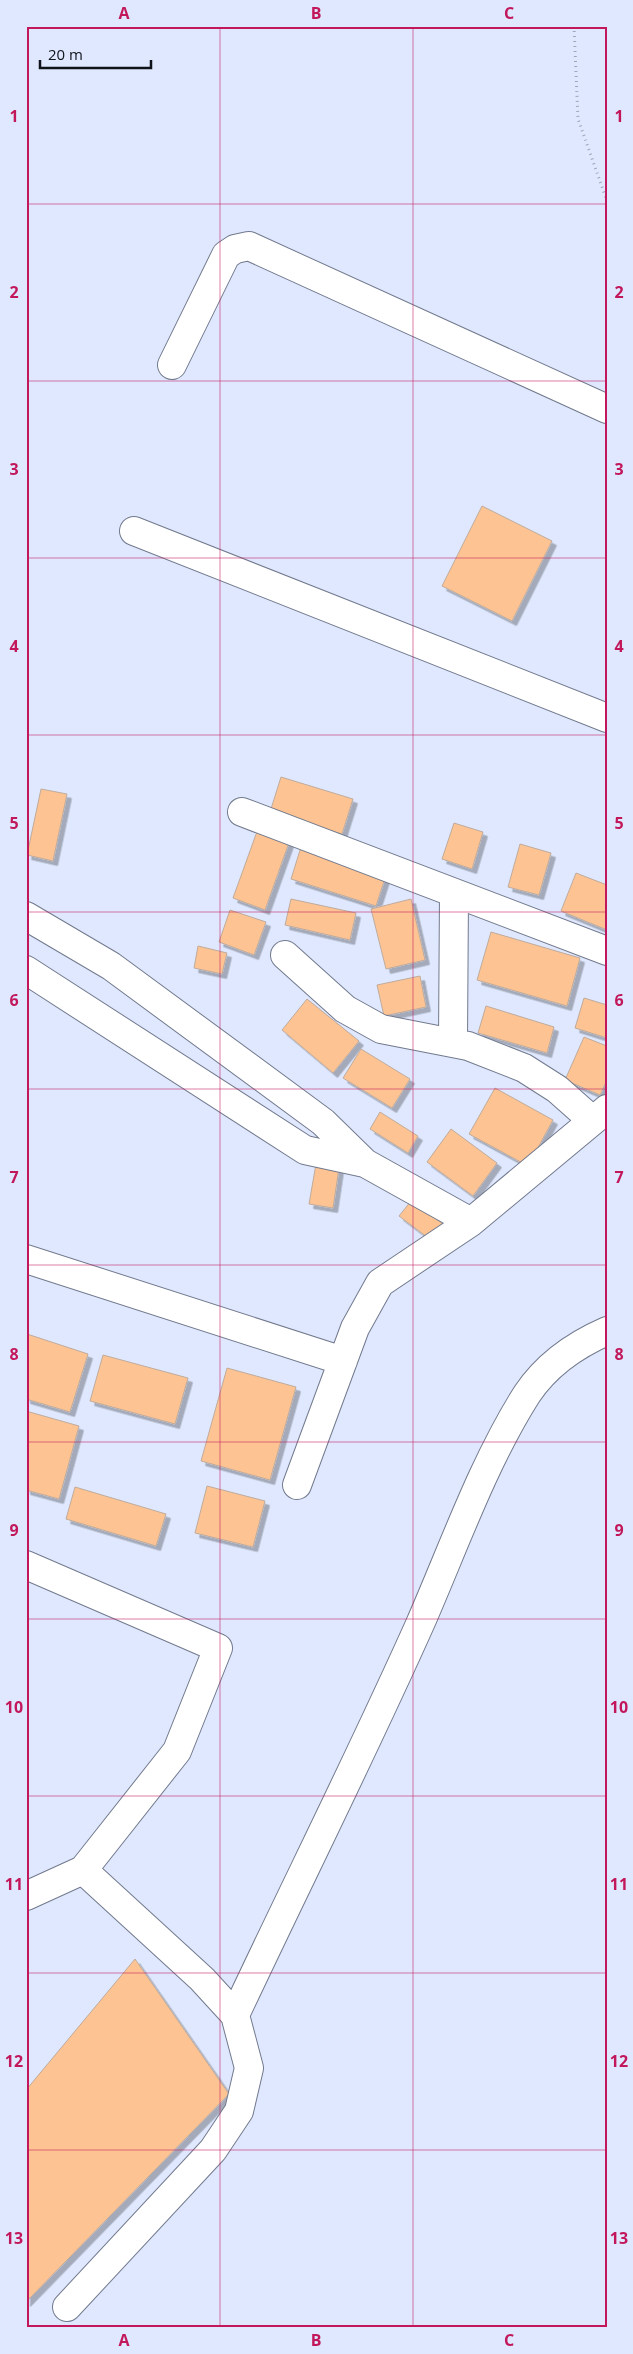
<svg xmlns="http://www.w3.org/2000/svg" width="633" height="2354" viewBox="0 0 633 2354" font-family="'Open Sans',sans-serif">
	<style>
		.building { fill: #fdc393; stroke: #bfab9c; filter: url(#shadow) }
		.lines { fill: none; stroke-linecap: round; stroke-linejoin: round }
		.minor-casing { stroke: #727a8d; stroke-width: 30 }
		.path { stroke: #9fa6b8; stroke-width: 3; stroke-dasharray: 1 4; stroke-linecap: butt }
		.minor { stroke: #fff; stroke-width: 28 }
		.grid { fill: none; stroke: #c2185b; stroke-width: 1; stroke-opacity: 0.55 }
		.neatline { fill: none; stroke: #c2185b; stroke-width: 2 }
		.grid-label { font-size: 16px; text-anchor: middle; font-weight: bold; fill: #c2185b }
	</style>
	<defs>
		<filter id="shadow"><feDropShadow dx="4.5" dy="4.5" stdDeviation="0" flood-color="#0004"/></filter>
	</defs>
	<rect width="100%" height="100%" fill="#dfe8fe"/>
	<path class="building" d="M482,506L552,541L512,621L442,586Z
		M281,777L353,799L342,834L270,812Z
		M41,789L67,794L53,861L27,855Z
		M454,823L483,832L472,869L442,859Z
		M259,826L291,837L265,910L233,898Z
		M520,844L551,853L539,895L508,887Z
		M301,847L386,875L376,906L291,879Z
		M576,873L607,885V930L561,911Z
		M291,899L356,913L350,940L285,925Z
		M411,899L425,960L386,969L371,909Z
		M230,910L266,922L254,955L219,942Z
		M491,932L580,958L567,1006L477,980Z
		M198,946L227,953L222,974L194,968Z
		M420,976L426,1007L384,1016L377,985Z
		M584,998L607,1005V1038L575,1028Z
		M307,999L359,1041L333,1073L282,1030Z
		M486,1006L554,1027L547,1053L478,1033Z
		M584,1037L607,1046V1080L600,1095L565,1080Z
		M361,1049L410,1079L392,1108L343,1078Z
		M495,1088L553,1120L528,1166L469,1134Z
		M380,1112L418,1136L408,1153L370,1129Z
		M451,1129L497,1163L473,1196L427,1162Z
		M316,1164L339,1168L333,1208L309,1204Z
		M411,1201L443,1224L431,1240L399,1216Z
		M27,1334L88,1354L70,1412L26,1399Z
		M103,1355L188,1378L175,1424L90,1401Z
		M227,1368L296,1387L270,1480L201,1461Z
		M26,1411L79,1426L59,1499L26,1490Z
		M207,1486L265,1501L253,1547L195,1533Z
		M75,1487L166,1514L156,1546L66,1519Z
		M135,1959L229,2094L26,2302V2090Z"/>
	<g class="lines">
		<defs>
			<path id="minor" d="M172,365L226,255L235,249L249,246L607,409
				M134,531L607,718
				M242,812L607,951
				M26,916L111,966L323,1122L365,1163L471,1222
				M285,955L345,1009L381,1029L468,1046L524,1068L557,1089L592,1120
				M26,970L305,1150L365,1163
				M453,1042L454,893
				M26,1259L343,1361
				M297,1485L355,1328L380,1283L471,1222L607,1109
				M26,1565L218,1648L177,1751L83,1870L202,1979L235,2015L249,2068L239,2111L213,2150L67,2307
				M26,1896L83,1870
				M235,2015C296,1885 361,1756 420,1624C453,1549 483,1463 527,1394C547,1364 575,1345 607,1331"/>
		</defs>
		<use href="#minor" class="minor-casing"/>
		<path class="path" d="M574,26L578,119L607,201"/>
		<use href="#minor" class="minor"/>
	</g>
	<path class="grid" d="M220,26V2328M413,26V2328M26,204H607M26,381H607M26,558H607M26,735H607M26,912H607M26,1089H607M26,1265H607M26,1442H607M26,1619H607M26,1796H607M26,1973H607M26,2150H607"/>
	<rect width="633" height="2354" fill="none" stroke="#dfe8fe" stroke-width="55"/>
	<path d="M40 60v8h111v-8" fill="none" stroke="#0f1219" stroke-width="2.5"/>
	<text x="48" y="60" font-size="15" fill="#0f1219" stroke="#dfe8fe" stroke-width="4" paint-order="stroke">20 m</text>
	<rect x="28" y="28" width="578" height="2298" class="neatline"/>
	<g class="grid-label">
		<text x="124" y="19">A</text>
		<text x="316" y="19">B</text>
		<text x="509" y="19">C</text>
		<text x="14" y="122">1</text>
		<text x="619" y="122">1</text>
		<text x="14" y="298">2</text>
		<text x="619" y="298">2</text>
		<text x="14" y="475">3</text>
		<text x="619" y="475">3</text>
		<text x="14" y="652">4</text>
		<text x="619" y="652">4</text>
		<text x="14" y="829">5</text>
		<text x="619" y="829">5</text>
		<text x="14" y="1006">6</text>
		<text x="619" y="1006">6</text>
		<text x="14" y="1183">7</text>
		<text x="619" y="1183">7</text>
		<text x="14" y="1360">8</text>
		<text x="619" y="1360">8</text>
		<text x="14" y="1536">9</text>
		<text x="619" y="1536">9</text>
		<text x="14" y="1713">10</text>
		<text x="619" y="1713">10</text>
		<text x="14" y="1890">11</text>
		<text x="619" y="1890">11</text>
		<text x="14" y="2067">12</text>
		<text x="619" y="2067">12</text>
		<text x="14" y="2244">13</text>
		<text x="619" y="2244">13</text>
		<text x="124" y="2346">A</text>
		<text x="316" y="2346">B</text>
		<text x="509" y="2346">C</text>
	</g>
</svg>
